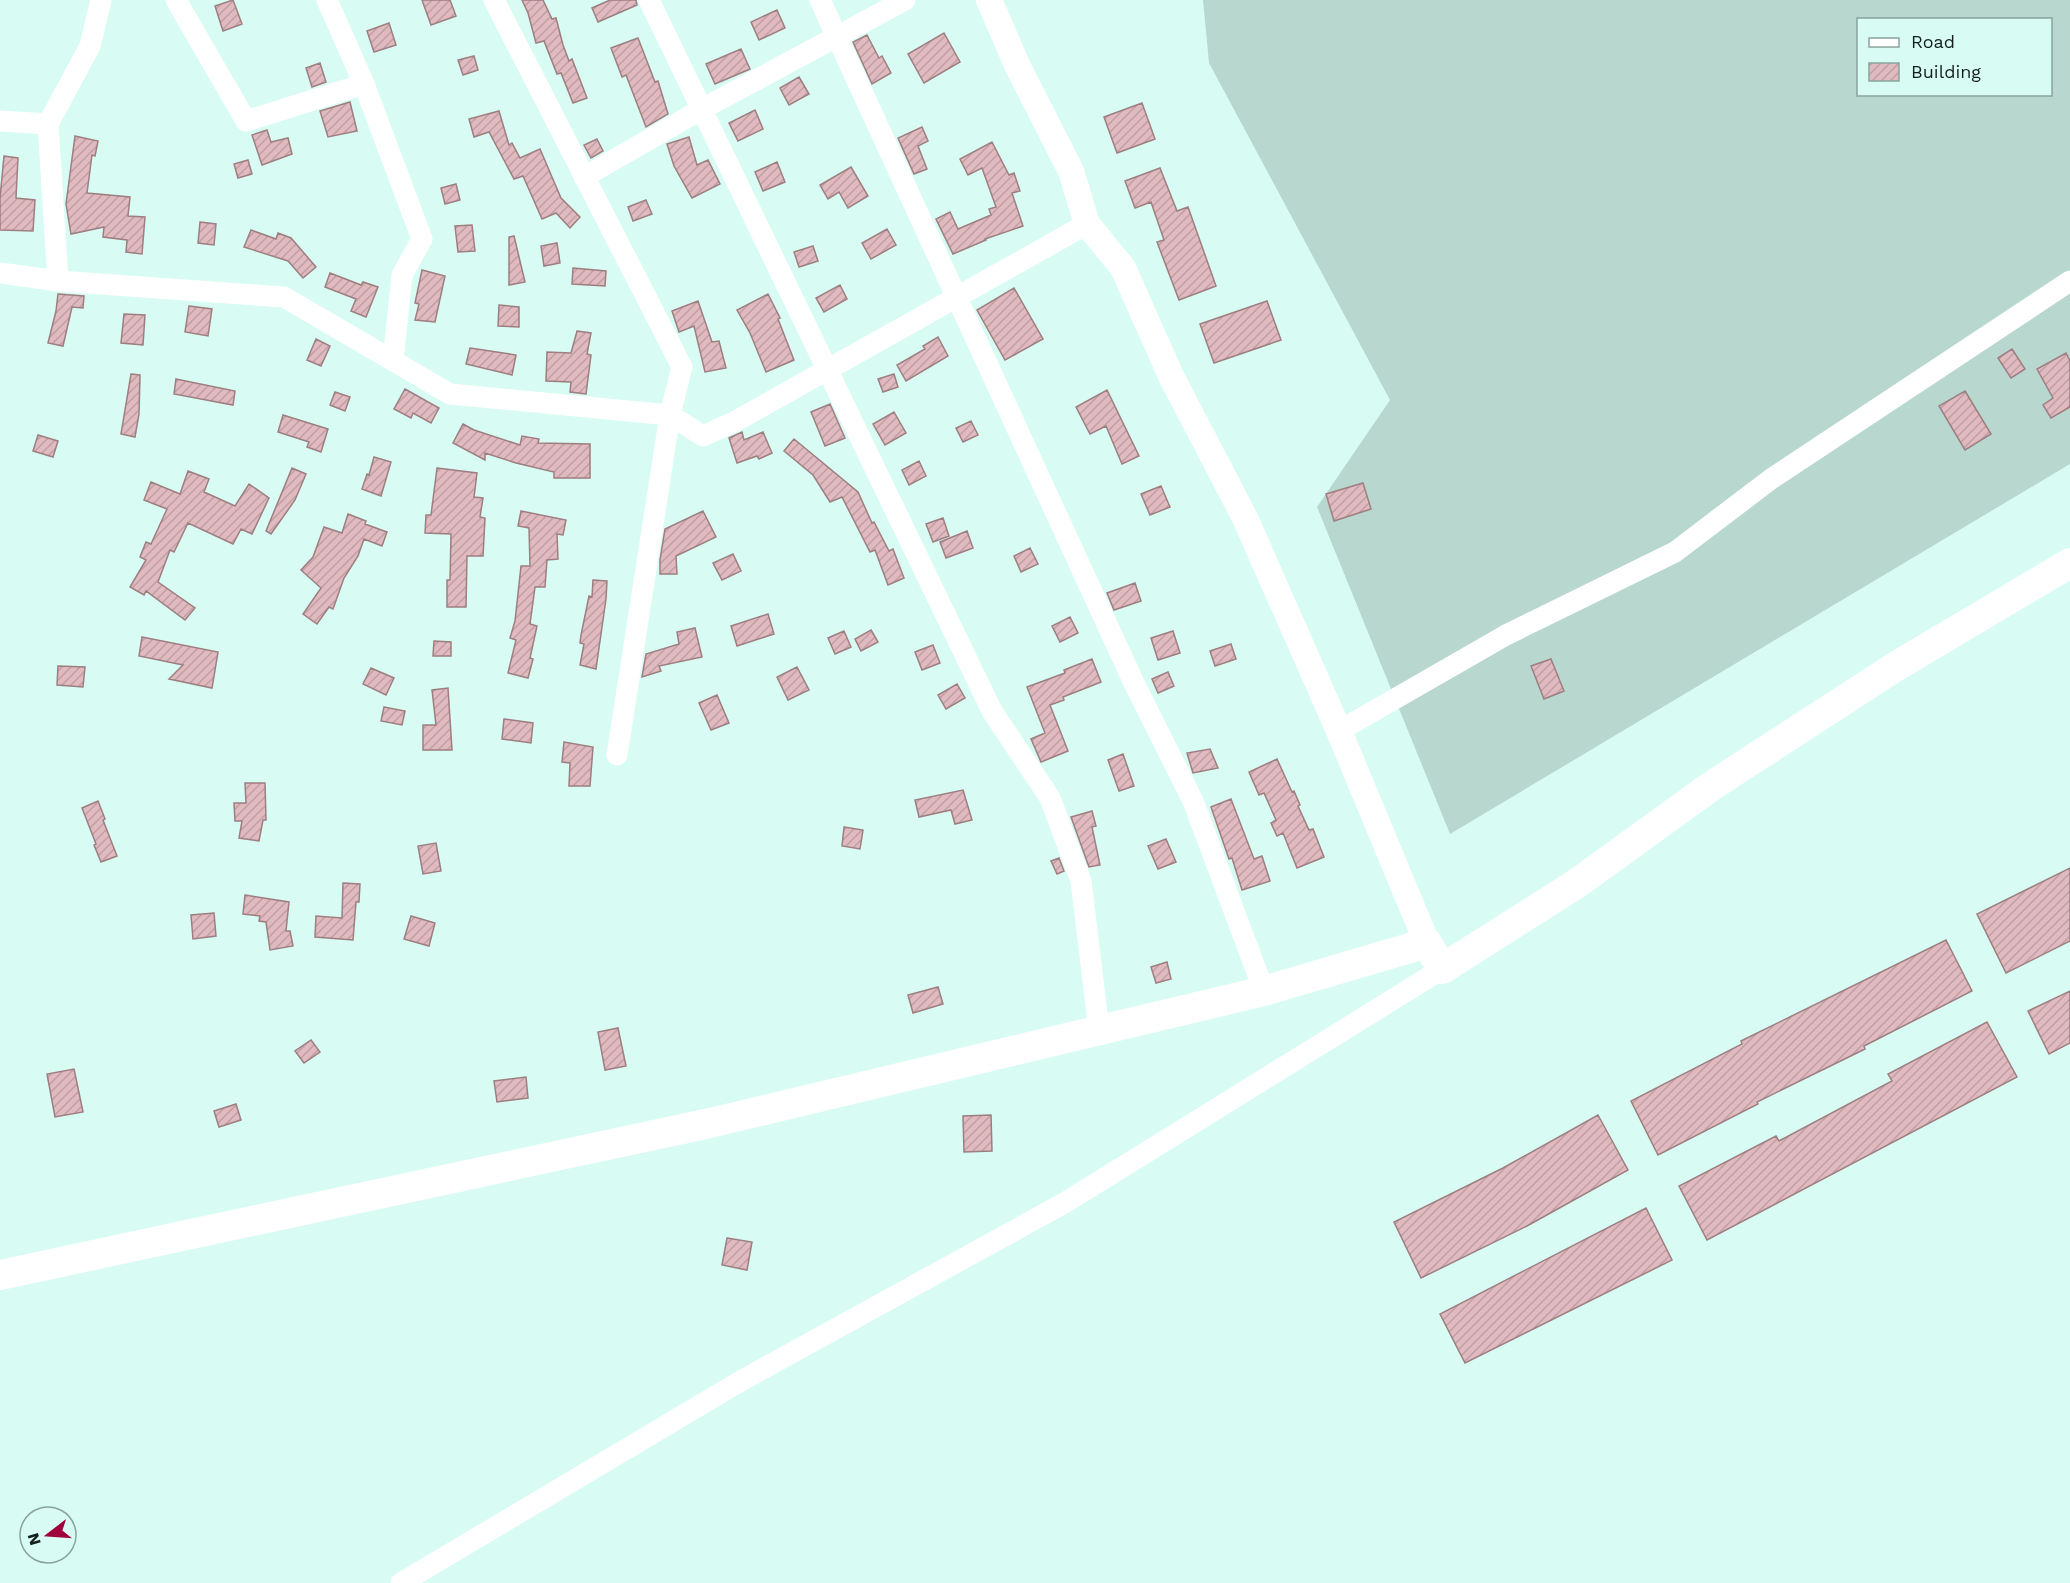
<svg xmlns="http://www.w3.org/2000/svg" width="2070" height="1583" viewBox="0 0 2070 1583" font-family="'Work Sans',sans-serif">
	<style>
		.grass { fill: #b8d7cf; fill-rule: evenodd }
		.building { fill: url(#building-hatch); stroke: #9d7e81; stroke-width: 1.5 }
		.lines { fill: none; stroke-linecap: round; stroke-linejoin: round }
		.minor { stroke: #fff; stroke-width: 21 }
		.tertiary { stroke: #fff; stroke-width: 26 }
		.secondary { stroke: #fff; stroke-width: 30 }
	</style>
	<defs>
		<pattern id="building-hatch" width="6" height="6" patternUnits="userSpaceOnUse" patternTransform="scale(1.5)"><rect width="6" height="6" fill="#e0babe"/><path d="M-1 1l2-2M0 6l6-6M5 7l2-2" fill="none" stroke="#bf9fa3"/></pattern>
	</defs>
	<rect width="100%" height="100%" fill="#d8fcf3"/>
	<path class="grass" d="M1203,0H2070V464L1450,834L1317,507L1390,400L1209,63ZM1858,20H2050V94H1858Z"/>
	<path class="building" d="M233,0L242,24L223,31L215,6Z
		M422,0H450L456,16L431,25Z
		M522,0H543L552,19L556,18L563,45L569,61L572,59L587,98L573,103L561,73L557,74L544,41L536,43L528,13Z
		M610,0H636L637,5L598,22L592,8Z
		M777,10L785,28L759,40L751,22Z
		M389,23L396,45L374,52L367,31Z
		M944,33L960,62L924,83L908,54Z
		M867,35L879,58L882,56L891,73L872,84L853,42Z
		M638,38L655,82L658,81L668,114L646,127L626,75L622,77L611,48Z
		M741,49L750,69L715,84L706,64Z
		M474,56L478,70L463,75L458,60Z
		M320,63L326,82L312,87L306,68Z
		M799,77L809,94L789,105L780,88Z
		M350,102L357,131L328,137L320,111Z
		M1142,103L1155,139L1117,153L1104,117Z
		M755,110L763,129L738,141L729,123Z
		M499,111L509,145L512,143L520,158L540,149L561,198L580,217L570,228L556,213L542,219L523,176L514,179L489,132L474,137L469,119Z
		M922,127L928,141L918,146L927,169L914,174L898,138Z
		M267,130L271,142L288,138L292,154L262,165L252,135Z
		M75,136L98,141L95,156L92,155L87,193L130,197L128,216L145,217L142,254L126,252L127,240L103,237L104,227L71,234L66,204Z
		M689,137L697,165L708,160L720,184L692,198L674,166L667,144Z
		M597,139L603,151L591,158L584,145Z
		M992,142L1009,175L1014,173L1020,191L1012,193L1023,226L985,239L986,240L953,254L936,219L950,212L958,229L991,215L989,209L996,207L982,168L968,175L960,159Z
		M4,156L18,158L16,198L35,200L33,231L0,230V198Z
		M248,160L252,174L238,178L234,164Z
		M777,162L785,182L763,191L755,172Z
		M851,167L868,196L848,208L839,192L828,199L820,185Z
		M1160,168L1177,211L1188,207L1216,286L1179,300L1157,242L1164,240L1151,202L1135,208L1125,181Z
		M456,184L460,200L445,204L441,188Z
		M646,200L652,214L633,221L628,207Z
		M200,222L216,224L214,245L198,243Z
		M472,225L475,251L458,252L455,226Z
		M887,229L896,245L871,259L862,243Z
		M251,230L276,239L278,233L291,238L316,267L303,278L288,261L244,247Z
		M514,236L525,282L509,285V237Z
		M557,243L560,263L544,266L541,246Z
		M813,246L818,261L799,267L794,252Z
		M573,268L606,271L605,286L572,284Z
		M422,270L445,276L435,322L415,320L419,304L415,303Z
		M330,273L361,285L363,282L378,287L366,317L351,311L356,299L325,287Z
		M840,285L847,299L824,312L816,298Z
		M1014,288L1043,339L1005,360L977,310Z
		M58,294L84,296L83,308L72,307L63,346L48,343L56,311Z
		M768,294L780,318L778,319L794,360L766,372L750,333L737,310Z
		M698,301L712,342L719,341L726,368L705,372L694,326L679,332L672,311Z
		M1267,301L1281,340L1214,363L1200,324Z
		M499,305L519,307V327L498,326Z
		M189,306L212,309L208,336L185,332Z
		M124,314L145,315L143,345L121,343Z
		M577,331L591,333L587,354L591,355L586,394L570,392L571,382L546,381L547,352L571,353Z
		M938,337L948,356L906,381L897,365L925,349L923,346Z
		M316,339L330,346L321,366L307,360Z
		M470,348L516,355L512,375L466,364Z
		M2012,349L2025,369L2011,378L1998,358Z
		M2066,353L2070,361V407L2051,418L2043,405L2053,398L2037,369Z
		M131,374L140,375L139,414L135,437L121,434Z
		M894,374L898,387L883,392L878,379Z
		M176,379L235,391L233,405L174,394Z
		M405,389L439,408L431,423L413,413L411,418L394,409Z
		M1107,390L1139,456L1122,464L1106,426L1090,434L1076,407Z
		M1965,391L1991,434L1965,450L1939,406Z
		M335,392L350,397L345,411L330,405Z
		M830,404L845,438L825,446L811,412Z
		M894,412L906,433L885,445L873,424Z
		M283,415L328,429L321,452L307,447L309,442L278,432Z
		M971,421L978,435L963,442L956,428Z
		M463,424L474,430L520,445L522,436L539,439L538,443L590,444V478H554V472L516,463L485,453V460L453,443Z
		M742,432L744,440L763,432L772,453L759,459L757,456L737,463L729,438Z
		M38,435L58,441L53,457L33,451Z
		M794,439L858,492L872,523L874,522L889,551L893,549L904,578L888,585L875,550L870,552L842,497L830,502L813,475L784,451Z
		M374,457L391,462L381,496L362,489L367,474L369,475Z
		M919,461L926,476L909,485L902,470Z
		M292,468L306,474L295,500L271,534L266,531Z
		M437,468L477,473L474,497L483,498L480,517L485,518L483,556H467L466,607H447V580H450L451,534L425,533L426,515H431Z
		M188,471L209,479L204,492L235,506L249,484L269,498L252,534L241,529L233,544L188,523L174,552L170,550L158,582L195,608L185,620L146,591L144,595L130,587L146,560L140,557L146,542L151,544L167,509L144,500L151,482L180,494Z
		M1363,483L1371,509L1334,521L1326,494Z
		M1161,486L1170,507L1150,515L1141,494Z
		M521,511L566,520L563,535L557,534L558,559L547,560L545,587H535L530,624L537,626L530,658L533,659L528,678L508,673L516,640L510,638L515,621L521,566H530L529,528L518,526Z
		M703,511L716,537L676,556L677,574H660V560L665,529Z
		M348,514L366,521L365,524L387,532L382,546L364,539L358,556L344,578L333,609L329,607L317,624L303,614L321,588L301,570L313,557L324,527L342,533Z
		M943,518L949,536L933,542L926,524Z
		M967,531L973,548L946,558L940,542Z
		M1030,548L1038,564L1021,572L1014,556Z
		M733,554L741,571L722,580L713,563Z
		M593,580L607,581L606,599L596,669L580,665L584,644L580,643L581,635L589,596L592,597Z
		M1135,583L1141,601L1114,610L1107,593Z
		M768,614L774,634L737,646L731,626Z
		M1070,617L1078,633L1060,642L1052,626Z
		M695,628L702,657L659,666L661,671L642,677L646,654L679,644L677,632Z
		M871,630L878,642L861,651L855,639Z
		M844,631L851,647L835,654L828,638Z
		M1173,631L1180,653L1158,660L1151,638Z
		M142,637L218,652L212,688L169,679L183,665L139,656Z
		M434,641L451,642V656H433Z
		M1231,644L1236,659L1215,666L1210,651Z
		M933,645L940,663L922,670L915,652Z
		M1092,659L1101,682L1063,697L1064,700L1050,705L1068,751L1041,762L1031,739L1045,733L1027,687L1065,673L1064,670Z
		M1551,659L1564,691L1544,699L1531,666Z
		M58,666L85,667L83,687L57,685Z
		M797,667L809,690L788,700L777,677Z
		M371,668L394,678L386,695L363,684Z
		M1168,672L1174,686L1158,693L1152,679Z
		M957,684L965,698L946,709L938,695Z
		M448,688L452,750H423V725H436L432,690Z
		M717,695L729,723L711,730L699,703Z
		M384,707L405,711L402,725L381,721Z
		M504,719L533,723L531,743L502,739Z
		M564,742L593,747L590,786H569L570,763L562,762Z
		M1210,749L1218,768L1193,773L1187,753Z
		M1123,754L1134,786L1119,791L1108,760Z
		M1277,759L1292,792L1294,791L1300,805L1298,806L1309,830L1313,829L1324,857L1297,868L1283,833L1277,836L1271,823L1276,820L1264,793L1259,795L1249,772Z
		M245,783H265L266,820H263L259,841L239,838L242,821H235L234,803H246Z
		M963,790L972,820L955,824L951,810L919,817L915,800Z
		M1231,799L1254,859L1262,856L1270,881L1242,890L1232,858L1229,859L1211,807Z
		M98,801L105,819L103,820L117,856L101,862L94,845L96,844L82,808Z
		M1092,811L1096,826L1092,827L1100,865L1089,867L1071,817Z
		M844,827L863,830L860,849L842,846Z
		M1166,839L1176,862L1158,869L1148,846Z
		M436,843L441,871L423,874L418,846Z
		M1059,858L1064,871L1057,874L1051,861Z
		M2070,868V941L2006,973L1977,914Z
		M343,883L360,884L359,902H356L353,940L315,937L316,916L342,918Z
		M245,895L289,902L286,931H290L293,946L270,950L266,922L259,921L260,916L243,914Z
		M214,913L216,936L193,939L191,915Z
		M411,916L435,923L429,946L404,939Z
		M1946,940L1972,991L1864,1046L1865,1049L1757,1102L1758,1104L1658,1155L1631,1101L1742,1044L1741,1041Z
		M1167,962L1171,979L1156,983L1151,967Z
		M938,987L943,1004L913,1013L908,995Z
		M2070,991V1043L2049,1054L2028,1011Z
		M1987,1022L2017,1077L1707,1240L1679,1186L1776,1136L1779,1141L1892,1081L1888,1074Z
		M618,1028L626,1066L605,1070L598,1032Z
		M311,1040L320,1052L304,1063L295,1051Z
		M74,1069L83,1112L55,1117L47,1074Z
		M526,1077L528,1098L497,1102L494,1081Z
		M236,1104L241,1120L219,1127L214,1111Z
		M991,1115L992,1151L964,1152L963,1116Z
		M1598,1115L1628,1170L1527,1226L1421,1278L1394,1222L1503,1168Z
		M1646,1208L1672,1260L1465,1363L1440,1314Z
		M727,1238L752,1242L747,1270L722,1265Z"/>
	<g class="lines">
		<path class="minor" d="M176,0L246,121L364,84
			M327,0L364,84L422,239L402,275L393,361
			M494,0L682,367L670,415L617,755
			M649,0L992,711L1050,798L1081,881L1099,1030
			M820,0L1134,683L1193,801L1264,991
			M0,121L48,124L58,281
			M48,124L90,46L101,0
			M584,177L702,109L905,0
			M0,273L58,281L284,297L450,394L670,415L703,436L736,421L1087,224
			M1339,731L1506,635L1675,552L1771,479L2070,281
			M401,1583L739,1382L1066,1202L1442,969"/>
		<path class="tertiary" d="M989,0L1018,67L1071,171L1087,224L1123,268L1171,376L1245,518L1339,731L1427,943"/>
		<path class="secondary" d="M0,1275L710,1123L1264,991L1427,943L1442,969L1576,884L1710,787L1895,667L2070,563"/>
	</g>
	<rect x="1857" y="18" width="195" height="78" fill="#d8fcf3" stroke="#89a49d" stroke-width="1.5"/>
	<rect x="1869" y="38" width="30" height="9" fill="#ffffff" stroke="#89a49d" stroke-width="1.5"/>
	<text x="1911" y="48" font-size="18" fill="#121f1c">Road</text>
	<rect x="1869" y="63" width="30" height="18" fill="url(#building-hatch)" stroke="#89a49d" stroke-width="1.5"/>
	<text x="1911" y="78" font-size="18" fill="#121f1c">Building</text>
	<g transform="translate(48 1535) rotate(253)"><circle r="28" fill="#d8fcf3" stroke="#89a49d" stroke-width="1.5"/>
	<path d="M0-4.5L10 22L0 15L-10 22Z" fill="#a0013c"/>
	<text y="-9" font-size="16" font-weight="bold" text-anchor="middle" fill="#121f1c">N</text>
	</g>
</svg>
